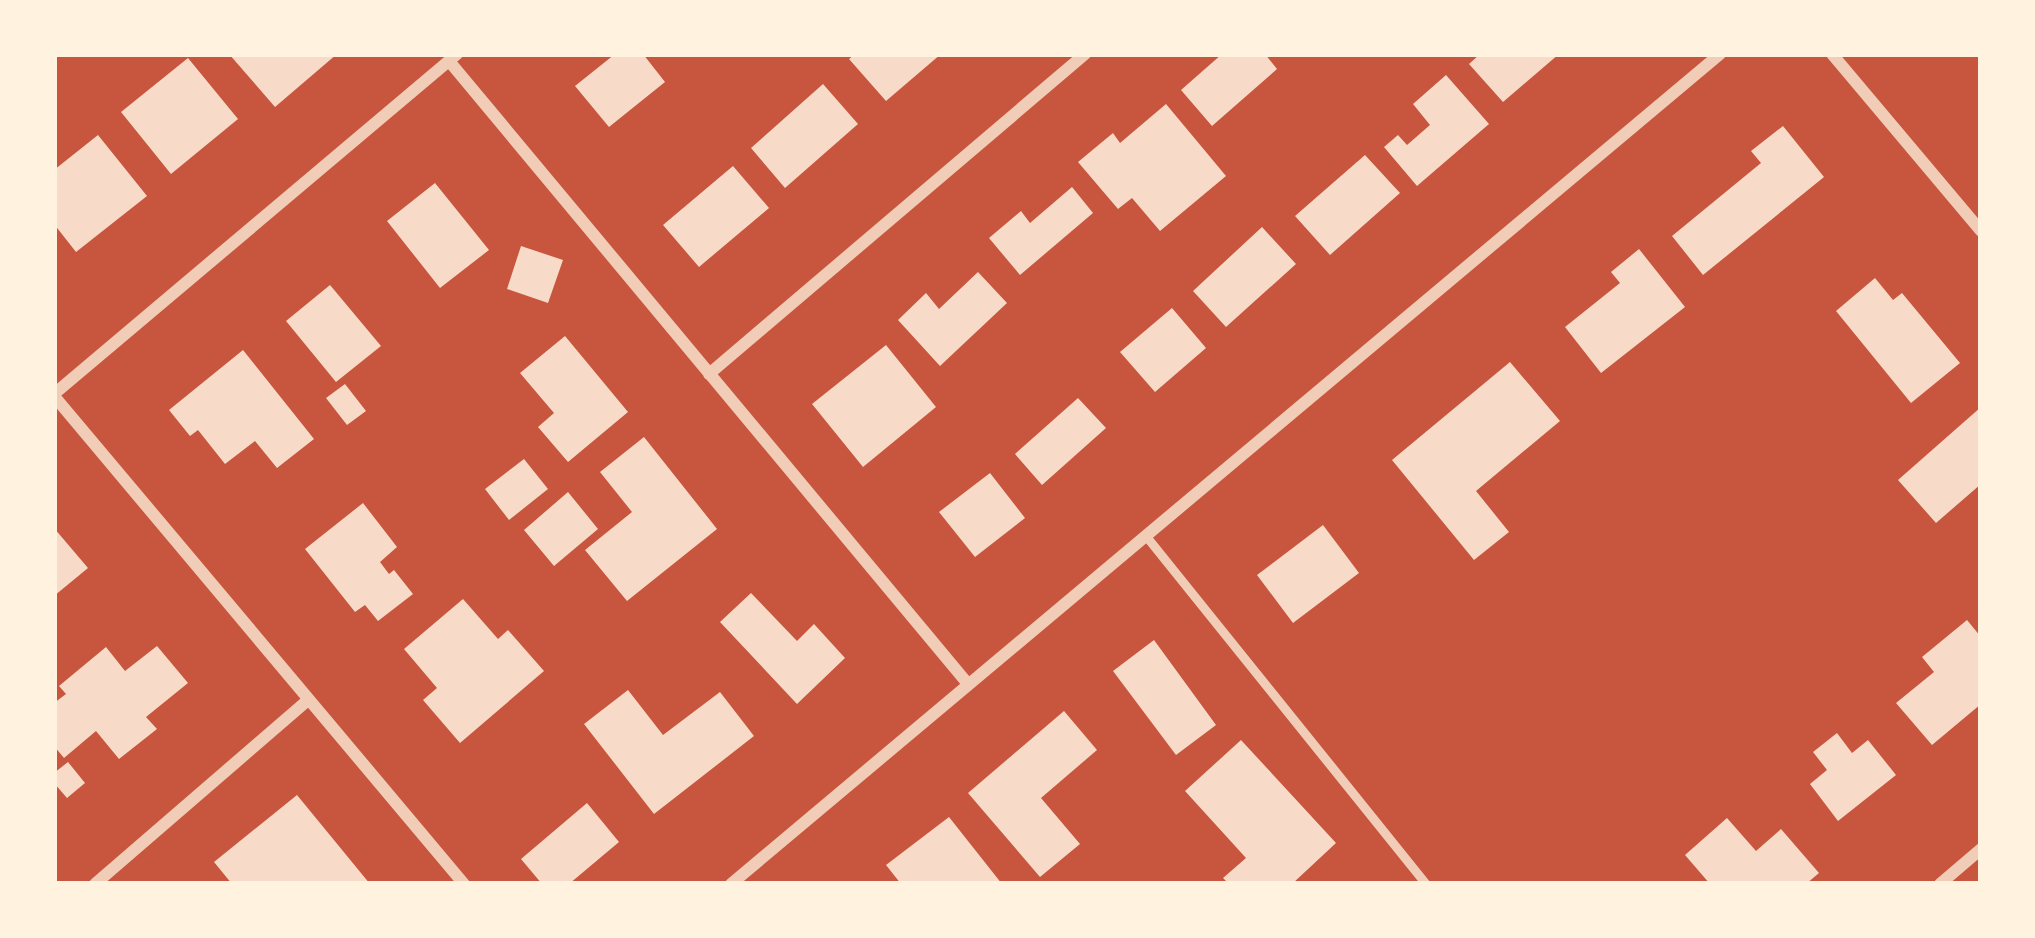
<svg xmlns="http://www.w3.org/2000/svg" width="2035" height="938" viewBox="0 0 2035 938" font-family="'Noto Serif',serif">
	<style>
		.building { fill: #f7dbc8 }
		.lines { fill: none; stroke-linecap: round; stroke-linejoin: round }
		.service { stroke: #f1ccb7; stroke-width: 9 }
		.minor { stroke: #f1ccb7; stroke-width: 12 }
	</style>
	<rect width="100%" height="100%" fill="#c8553d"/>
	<path class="building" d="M229,54H337L275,107Z
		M615,54H643L665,82L609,127L575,86Z
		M855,54H941L886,101L849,59Z
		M1222,54H1265L1277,69L1212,126L1181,90Z
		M1480,54H1559L1503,102L1469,64Z
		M188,58L238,119L171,174L121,112Z
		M1446,75L1489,124L1417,186L1384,147L1398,135L1407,145L1430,125L1413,104Z
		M823,84L858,124L785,188L751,148Z
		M1166,104L1226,176L1160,231L1132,198L1118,209L1078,162L1113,133L1120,143Z
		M1783,126L1824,177L1703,275L1672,236L1761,163L1751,151Z
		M98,135L147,196L76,252L54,224V170Z
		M1365,155L1400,193L1330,255L1295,216Z
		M733,166L769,208L699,267L663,225Z
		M435,183L489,250L440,288L387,221Z
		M1072,187L1093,213L1020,275L989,238L1021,211L1030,223Z
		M1262,227L1296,264L1226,327L1193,291Z
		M521,246L563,260L548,303L507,289Z
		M1639,249L1685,307L1601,373L1565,327L1620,283L1611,272Z
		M978,272L1007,303L940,366L898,320L926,293L939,309Z
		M1875,278L1893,300L1902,293L1960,363L1911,403L1836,311Z
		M330,285L381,346L336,382L286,321Z
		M1172,308L1206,348L1155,392L1120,352Z
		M565,336L628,412L568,462L538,427L554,413L520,373Z
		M886,345L936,407L863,467L812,404Z
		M243,350L314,439L277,468L255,441L225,464L198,430L190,436L169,410Z
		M1510,362L1560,421L1476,491L1509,532L1474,560L1392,460Z
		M345,384L366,411L347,425L326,398Z
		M1078,398L1106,428L1042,485L1015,454Z
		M1981,407V484L1936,523L1898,480Z
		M644,437L717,529L627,601L585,550L632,512L600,472Z
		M524,459L548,489L509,520L485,489Z
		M990,473L1025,518L975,557L939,512Z
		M568,492L598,529L554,566L524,530Z
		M363,503L397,547L380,562L389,574L394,570L413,594L378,621L365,605L355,612L305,549Z
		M1323,525L1359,573L1293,623L1257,575Z
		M54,528L88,568L54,596Z
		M751,593L797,641L814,624L845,658L797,704L720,622Z
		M463,599L498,639L508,630L544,671L460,743L423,700L437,688L404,649Z
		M1967,620L1981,637V704L1932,745L1896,703L1934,672L1922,657Z
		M1154,640L1216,725L1176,755L1113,671Z
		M157,646L188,683L146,717L157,729L119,759L96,731L64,758L54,746V703L66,694L59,686L106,647L125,671Z
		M628,690L663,735L720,692L754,736L654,814L584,724Z
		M1064,711L1097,750L1041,798L1080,844L1040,877L968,793Z
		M1837,733L1852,753L1868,740L1896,775L1838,821L1810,784L1827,770L1813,752Z
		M1241,740L1336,843L1292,884H1229L1223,878L1246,858L1185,791Z
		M68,762L85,783L67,798L54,783V773Z
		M297,795L370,884H232L214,862Z
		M587,803L619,842L569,884H542L521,859Z
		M949,817L1002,884H901L886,865Z
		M1727,818L1756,851L1781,829L1819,873L1806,884H1710L1685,855Z"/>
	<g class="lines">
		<path class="service" d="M1146,536L1426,884"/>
		<path class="minor" d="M1832,54L1981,231
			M449,61L968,684
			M709,374L1085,54
			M54,394L457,54
			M54,396L464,884
			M95,884L308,700
			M731,884L1720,54
			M1940,884L1981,849"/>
	</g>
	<rect width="2035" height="938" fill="none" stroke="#fff3e0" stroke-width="114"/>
</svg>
